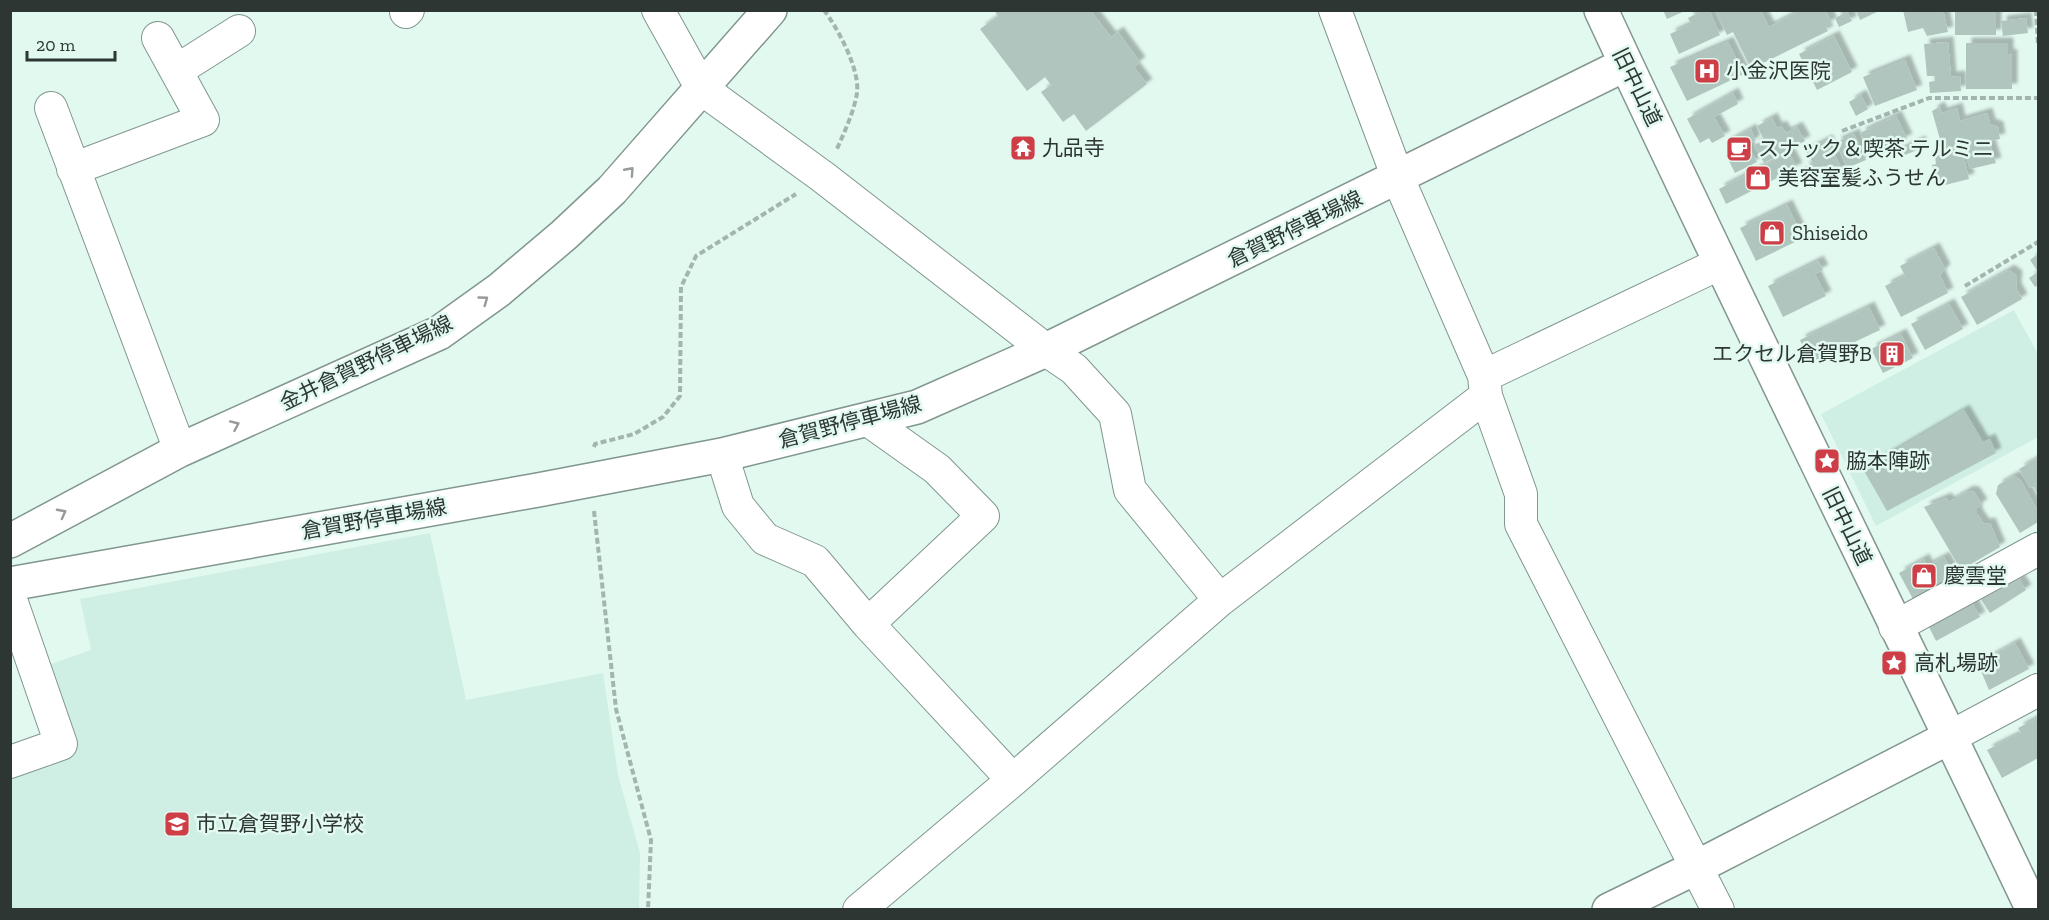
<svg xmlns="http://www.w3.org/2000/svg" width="2049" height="920" viewBox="0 0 2049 920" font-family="'Zilla Slab','Noto Sans JP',serif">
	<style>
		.built { fill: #d0efe4 }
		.building { fill: #afc5bd; filter: url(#shadow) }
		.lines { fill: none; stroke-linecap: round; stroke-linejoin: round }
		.street-casing { stroke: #81968e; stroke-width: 34 }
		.secondary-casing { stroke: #81968e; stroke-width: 36 }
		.path { stroke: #a2b5ae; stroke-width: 4; stroke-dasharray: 6 3; stroke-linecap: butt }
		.street { stroke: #fff; stroke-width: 32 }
		.secondary { stroke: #fff; stroke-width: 33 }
		.oneway { stroke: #969a99 }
		.labels { text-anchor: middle; stroke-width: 5; stroke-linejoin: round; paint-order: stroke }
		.poi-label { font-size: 21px; fill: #2d3633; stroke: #e2f9f0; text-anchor: start }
		.street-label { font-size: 21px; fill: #2d3633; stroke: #e2f9f0 }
	</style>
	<defs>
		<filter id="shadow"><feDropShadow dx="5.5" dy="-5.5" stdDeviation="1.5" flood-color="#0004"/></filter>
	</defs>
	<rect width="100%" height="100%" fill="#e2f9f0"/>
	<path class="built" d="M2014,310L2038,354V437L1876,526L1821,414Z
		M430,533L466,700L603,673L618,775L640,853L639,909H11L10,769L73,747L45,666L91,650L80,599Z"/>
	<path class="building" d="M994,10H1090L1111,37L1118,32L1140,62L1134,67L1147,84L1086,131L1074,114L1063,122L1041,92L1051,85L1045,77L1027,91L980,29L998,16Z
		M1663,10H1687L1667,19Z
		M1704,10H1709L1720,35L1679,54L1670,34L1691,24L1688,18Z
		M1715,10H1760L1769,27L1802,10H1825L1832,23L1825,26L1828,31L1751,69L1733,32L1727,35Z
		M1856,10H1881L1860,20Z
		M1903,10H1943L1948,32L1927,36L1923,28L1908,32Z
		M1955,10H1996V35H1955Z
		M1847,12L1852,21L1839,27L1835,18Z
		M2026,18L2028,33L2003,36L2001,21Z
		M1834,36L1852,72L1817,90L1799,54Z
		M1728,42L1744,74L1687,101L1670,67Z
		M1948,42L1951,77L1960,76L1961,91L1930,93L1929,82L1935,81V76H1927L1924,44Z
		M1966,43H2008V54L2012,55V89H1966Z
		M1905,60L1917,90L1875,106L1863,77Z
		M1733,93L1738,104L1714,117L1725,136L1712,143L1709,138L1700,143L1687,119Z
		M1861,95L1868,109L1856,116L1849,102Z
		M1939,107L1942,113L1957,108L1960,121L1987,113L1990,124L1998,127L2000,139L1989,141L1996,163L1970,169L1962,144L1943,150L1932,111Z
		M1896,116L1907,139L1871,156L1860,133Z
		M1772,118L1777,128L1781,126L1786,133L1797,127L1805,141L1764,163L1754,145L1764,140L1757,126Z
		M1751,129L1755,140L1748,146L1757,162L1735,173L1726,155L1731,152L1726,143Z
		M1854,134L1866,160L1847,168L1836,142Z
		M1827,140L1843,171L1814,187L1804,167L1813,163L1806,151Z
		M1920,141L1922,148L1900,157L1897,152Z
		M1962,150L1969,179L1937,187L1932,165L1936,164L1935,156Z
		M1789,153L1797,168L1726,204L1719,189Z
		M1787,205L1803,238L1756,261L1740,228Z
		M1934,248L1945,269L1940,275L1948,293L1901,317L1885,286L1905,276L1900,266Z
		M2038,254V285L2035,287L2029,278L2038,272L2030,260Z
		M1818,261L1823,270L1815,274L1826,296L1783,317L1768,286Z
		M2009,270L2017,276L2016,288L2022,299L1977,325L1961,297Z
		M1949,304L1963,329L1925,350L1911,324Z
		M1869,307L1880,330L1810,363L1800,340Z
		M1901,334L1913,358L1883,373L1871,349Z
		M1964,410L1983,442L1990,439L1996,453L1887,511L1863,469Z
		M2038,458V496L2034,487L2030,488L2019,469Z
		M2014,476L2021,481L2038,511V522L2020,533L1996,494L1998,485Z
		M1968,491L1974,492L1982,504L1977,508V514L1984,524L1990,523L2000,547L1961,570L1924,507L1946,498L1949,502Z
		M1944,557L1953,573L1941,579L1945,585L1914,601L1899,573L1924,559L1927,566Z
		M2025,565L2029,572L2019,579L2026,590L1990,613L1978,595Z
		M1970,599L1980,617L1936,641L1927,623Z
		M2015,643L2029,669L1989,690L1978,664Z
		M2038,718V758L2002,778L1987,750L2021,733L2018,728Z"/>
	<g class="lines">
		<defs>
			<path id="street" d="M658,10L702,89L823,177L1046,350L1074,369L1115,414L1130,490L1220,600
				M1335,10L1398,178L1484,376L1486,396L1521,494V524L1718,910
				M406,12L408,10
				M176,71L239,31
				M51,108L180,450
				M73,169L203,120L158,38
				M1484,376L1721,263
				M868,420L937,469L983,516L868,624
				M722,455L738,506L765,539L815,561L868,624L1013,780
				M10,597L61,744L10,762
				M1895,627L2038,549
				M1950,737L2038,690
				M859,910L1013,780L1220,600L1486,396"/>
			<path id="secondary" d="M1601,10C1741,312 1890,609 2033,910
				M10,541L180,450L439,333L499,290L564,235L612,190L770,10
				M10,584L538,490L722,455L917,407L1046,350L1626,64
				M1609,910L1697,867L1950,737"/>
		</defs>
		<use href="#street" class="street-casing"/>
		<use href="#secondary" class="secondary-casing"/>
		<path class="path" d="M824,10C838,29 860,69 857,93C854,112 844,133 836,151
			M2036,10L2038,45
			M1842,131L1929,98H2038
			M1965,286L2038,242
			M594,447L595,444L634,434L663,417L680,396L681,287L696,256L796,194
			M594,511L616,709L651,840L648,910"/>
		<use href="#street" class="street"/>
		<use href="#secondary" class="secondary"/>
	</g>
	<defs><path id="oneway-chevron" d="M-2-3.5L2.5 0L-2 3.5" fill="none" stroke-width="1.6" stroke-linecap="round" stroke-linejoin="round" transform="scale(1.5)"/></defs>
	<g class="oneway">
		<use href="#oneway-chevron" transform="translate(630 171) rotate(-48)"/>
		<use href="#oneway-chevron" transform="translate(484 300) rotate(-36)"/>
		<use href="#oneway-chevron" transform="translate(235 425) rotate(-24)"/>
		<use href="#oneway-chevron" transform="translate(62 513) rotate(-28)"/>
	</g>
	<defs>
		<symbol id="hospital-square" viewBox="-11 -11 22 22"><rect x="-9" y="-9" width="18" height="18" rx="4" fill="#ce3e46" stroke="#e2f9f0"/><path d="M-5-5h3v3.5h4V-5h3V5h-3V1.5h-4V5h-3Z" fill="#fff"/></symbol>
		<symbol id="temple-square" viewBox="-11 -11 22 22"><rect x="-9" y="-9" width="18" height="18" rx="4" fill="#ce3e46" stroke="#e2f9f0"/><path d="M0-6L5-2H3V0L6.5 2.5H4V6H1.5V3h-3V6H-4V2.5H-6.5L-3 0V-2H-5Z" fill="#fff"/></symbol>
		<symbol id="cafe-square" viewBox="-11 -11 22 22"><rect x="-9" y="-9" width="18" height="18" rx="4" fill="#ce3e46" stroke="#e2f9f0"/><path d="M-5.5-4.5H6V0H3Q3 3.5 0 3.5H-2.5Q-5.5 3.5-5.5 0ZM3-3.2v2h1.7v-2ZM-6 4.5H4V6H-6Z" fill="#fff"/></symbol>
		<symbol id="shop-square" viewBox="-11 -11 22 22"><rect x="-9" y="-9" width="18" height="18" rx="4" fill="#ce3e46" stroke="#e2f9f0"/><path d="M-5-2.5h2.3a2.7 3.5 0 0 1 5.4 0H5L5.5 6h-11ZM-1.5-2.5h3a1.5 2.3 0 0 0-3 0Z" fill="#fff"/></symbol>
		<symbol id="building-square" viewBox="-11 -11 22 22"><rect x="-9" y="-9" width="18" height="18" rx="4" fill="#ce3e46" stroke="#e2f9f0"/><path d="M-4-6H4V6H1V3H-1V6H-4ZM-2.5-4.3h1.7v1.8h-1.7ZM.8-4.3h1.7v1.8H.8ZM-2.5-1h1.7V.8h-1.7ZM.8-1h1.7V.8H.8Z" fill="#fff"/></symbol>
		<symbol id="sight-square" viewBox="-11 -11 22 22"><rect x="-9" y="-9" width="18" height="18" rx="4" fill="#ce3e46" stroke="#e2f9f0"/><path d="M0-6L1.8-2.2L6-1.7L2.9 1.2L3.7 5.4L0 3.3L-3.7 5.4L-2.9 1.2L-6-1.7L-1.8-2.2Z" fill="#fff"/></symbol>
		<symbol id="school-square" viewBox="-11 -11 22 22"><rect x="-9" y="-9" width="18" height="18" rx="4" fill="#ce3e46" stroke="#e2f9f0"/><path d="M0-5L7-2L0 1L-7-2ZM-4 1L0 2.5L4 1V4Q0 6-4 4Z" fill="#fff"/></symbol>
	</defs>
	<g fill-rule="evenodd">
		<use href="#hospital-square" x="1692" y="56" width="30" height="30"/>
		<use href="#temple-square" x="1008" y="133" width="30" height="30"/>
		<use href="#cafe-square" x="1724" y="134" width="30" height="30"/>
		<use href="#shop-square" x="1743" y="163" width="30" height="30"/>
		<use href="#shop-square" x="1757" y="218" width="30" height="30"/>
		<use href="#building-square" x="1877" y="339" width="30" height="30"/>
		<use href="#sight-square" x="1812" y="446" width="30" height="30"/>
		<use href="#shop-square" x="1909" y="561" width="30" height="30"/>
		<use href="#sight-square" x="1879" y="648" width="30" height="30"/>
		<use href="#school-square" x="162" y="809" width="30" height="30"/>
	</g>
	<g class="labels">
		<g class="poi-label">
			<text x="1726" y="78">小金沢医院</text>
			<text x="1042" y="155">九品寺</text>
			<text x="1758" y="156">スナック＆喫茶 テルミニ</text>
			<text x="1778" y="185">美容室髪ふうせん</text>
			<text x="1792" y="240">Shiseido</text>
			<text x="1872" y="361" text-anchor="end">エクセル倉賀野B</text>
			<text x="1846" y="468">脇本陣跡</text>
			<text x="1944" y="583">慶雲堂</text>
			<text x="1914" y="670">高札場跡</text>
			<text x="196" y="831">市立倉賀野小学校</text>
		</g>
		<g class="street-label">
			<text transform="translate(1637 87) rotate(64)" y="7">旧中山道</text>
			<text transform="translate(1295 229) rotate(-26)" y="7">倉賀野停車場線</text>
			<text transform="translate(366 363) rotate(-26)" y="7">金井倉賀野停車場線</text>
			<text transform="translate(850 422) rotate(-15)" y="7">倉賀野停車場線</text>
			<text transform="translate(374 519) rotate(-10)" y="7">倉賀野停車場線</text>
			<text transform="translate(1847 526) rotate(64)" y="7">旧中山道</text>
		</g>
	</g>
	<rect width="2049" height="920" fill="none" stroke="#2d3633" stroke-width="24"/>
	<path d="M27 51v9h88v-9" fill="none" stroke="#2d3633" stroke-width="3"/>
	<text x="36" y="51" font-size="18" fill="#2d3633" stroke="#e2f9f0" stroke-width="4.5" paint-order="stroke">20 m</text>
</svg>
